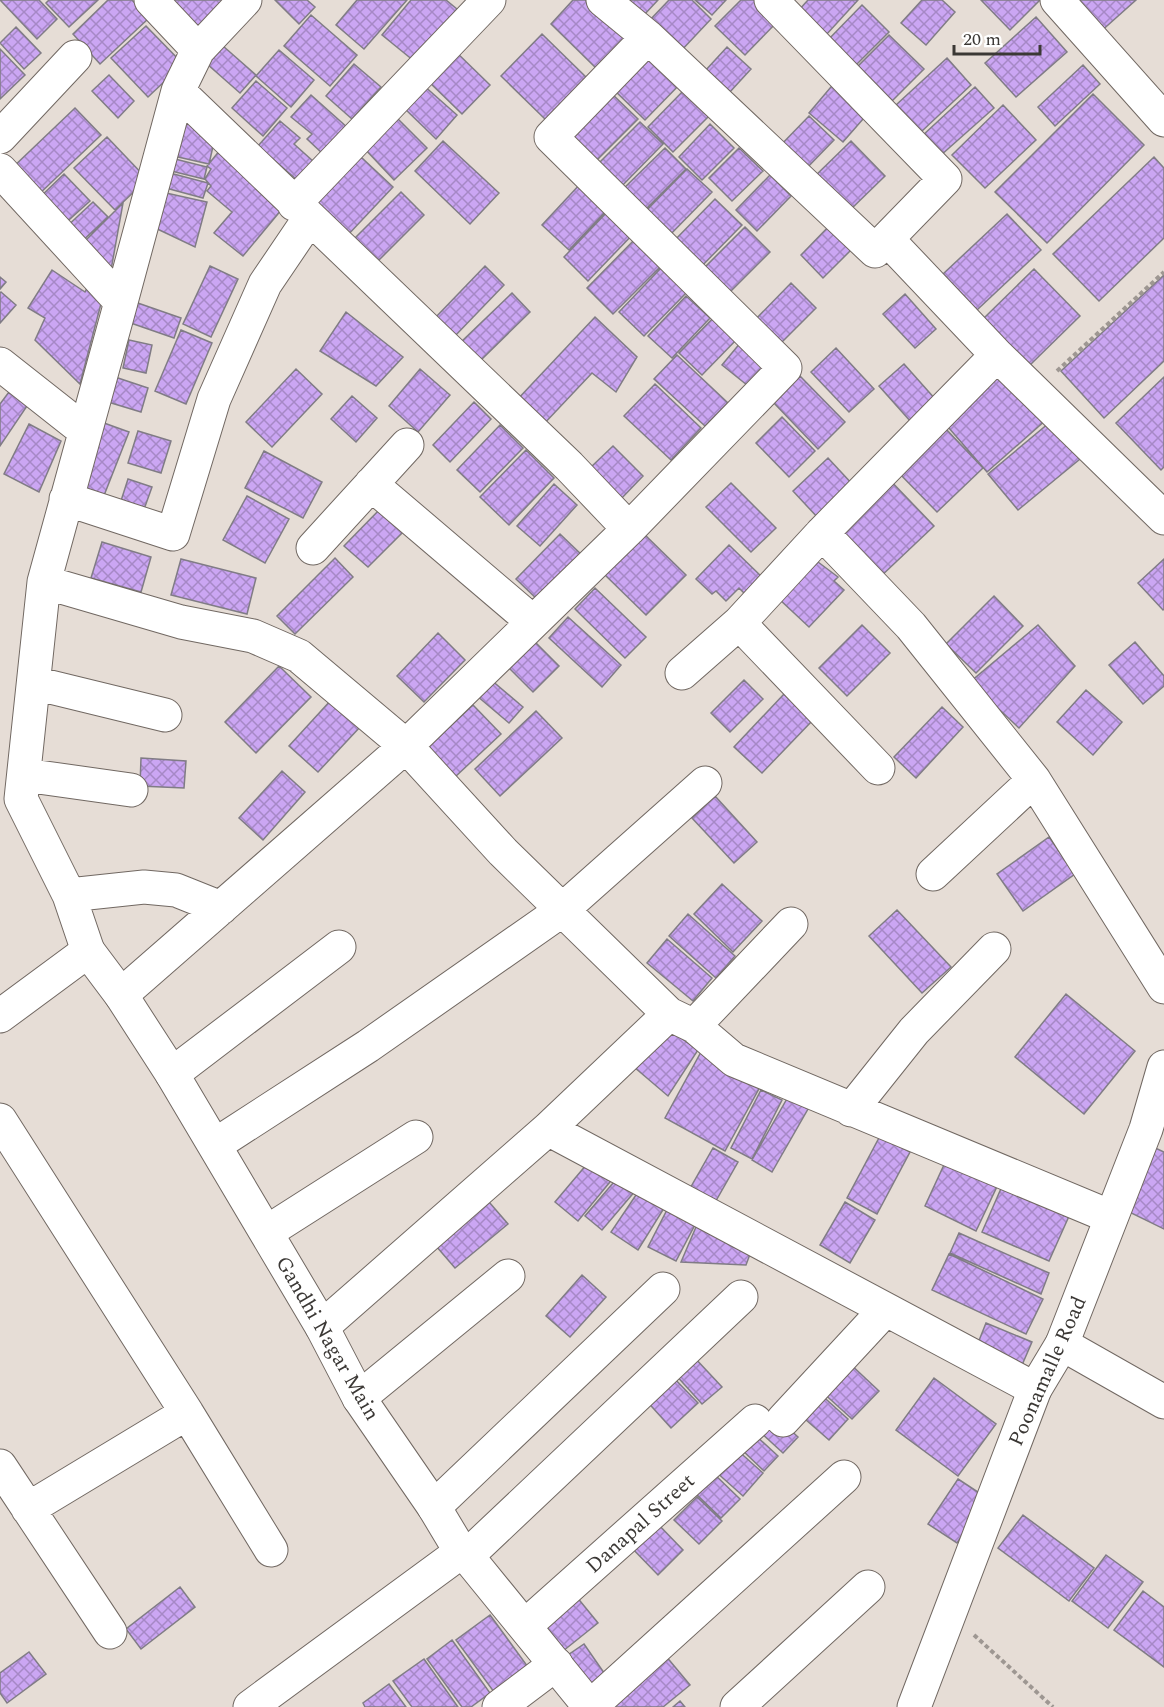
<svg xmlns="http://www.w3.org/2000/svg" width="1164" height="1707" viewBox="0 0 1164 1707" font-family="Spectral,serif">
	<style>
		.building { fill: url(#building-cross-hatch); stroke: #807c85; stroke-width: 1.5 }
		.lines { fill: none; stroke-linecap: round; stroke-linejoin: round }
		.minor-casing { stroke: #716862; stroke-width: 35 }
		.tertiary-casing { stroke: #716862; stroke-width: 35 }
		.path { stroke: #9e9792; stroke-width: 4; stroke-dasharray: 4.5 3; stroke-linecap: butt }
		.minor { stroke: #fff; stroke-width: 33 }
		.tertiary { stroke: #fff; stroke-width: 33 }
		.labels { text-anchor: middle; stroke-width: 6; stroke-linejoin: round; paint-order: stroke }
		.street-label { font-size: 21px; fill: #3b3835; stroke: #fff }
	</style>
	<defs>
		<pattern id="building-cross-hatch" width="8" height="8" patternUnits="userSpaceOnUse" patternTransform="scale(1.5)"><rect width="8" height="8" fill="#cba6f3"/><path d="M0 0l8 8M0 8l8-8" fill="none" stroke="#a688c6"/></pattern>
	</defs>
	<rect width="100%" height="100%" fill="#e6ddd6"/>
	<path class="building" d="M0,0H39L57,19L37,39Z
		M49,0H98L69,27L46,3Z
		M108,0H132L149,18L100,64L73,34Z
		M169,0H225L193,35Z
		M275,0H307L315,7L299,24Z
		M357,0H407L364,49L336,25Z
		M411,0H446L457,9L414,61L382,35Z
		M573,0H585L629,42L600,72L551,24Z
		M629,0H658L644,15Z
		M669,0H692L711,19L680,52L648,22Z
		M695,0H726L712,15Z
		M741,0H754L777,22L745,55L715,26Z
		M808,0H858L826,35L799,10Z
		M922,0H942L955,12L926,45L901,23Z
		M981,0H1040L1010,30Z
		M1069,0H1136L1098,34Z
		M862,5L889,32L854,67L827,41Z
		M311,15L357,55L330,86L284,46Z
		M1036,17L1067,52L1016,97L985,63Z
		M146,26L183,64L148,97L111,58Z
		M16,27L41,53L24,69L0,43Z
		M542,34L588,79L547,121L501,76Z
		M889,35L924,69L891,102L856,68Z
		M223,46L256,75L240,93L207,64Z
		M727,47L751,69L729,93L705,71Z
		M0,49L25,75L0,99Z
		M453,49L490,85L462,114L425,78Z
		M279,50L314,80L291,107L256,76Z
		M649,50L682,82L645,120L612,88Z
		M947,58L971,85L921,132L896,105Z
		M354,64L381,87L352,119L326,96Z
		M1083,65L1100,84L1055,126L1038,107Z
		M109,75L134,101L118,118L92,91Z
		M256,81L287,108L263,136L232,108Z
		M836,81L870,111L843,142L809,113Z
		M422,84L457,115L436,139L402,106Z
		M975,87L994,108L940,156L922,136Z
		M684,90L710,115L673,152L648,127Z
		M610,92L638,119L595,162L567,135Z
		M1093,94L1144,145L1047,243L995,192Z
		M311,95L348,128L324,155L307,139L312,134L291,117Z
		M1003,105L1036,140L985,188L952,155Z
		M75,108L101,135L35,198L9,171Z
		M178,111L216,133L209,164L169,155Z
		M809,116L834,140L803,172L778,148Z
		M396,117L427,148L394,180L364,148Z
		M280,121L300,138L294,144L314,162L297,180L258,146Z
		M640,122L663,144L618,190L595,167Z
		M710,124L734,148L702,180L679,157Z
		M107,137L147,179L115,210L74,168Z
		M443,141L499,193L470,224L415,171Z
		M851,141L885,176L846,214L812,179Z
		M665,148L686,169L641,214L619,193Z
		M739,148L763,171L732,201L709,178Z
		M220,150L282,209L243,256L214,233L232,212L207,191L211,186L205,179L211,169L207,166Z
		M361,157L393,187L346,237L314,207Z
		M1154,157L1164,168V238L1099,301L1053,254Z
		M171,158L207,167L204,179L167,170Z
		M687,169L712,192L665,240L641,216Z
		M166,172L208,183L203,198L162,187Z
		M64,174L90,201L60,228L35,202Z
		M770,175L791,196L757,231L736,210Z
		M581,183L608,209L569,250L542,225Z
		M157,191L207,202L195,247L149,225Z
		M401,192L424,215L376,263L353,240Z
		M715,199L742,225L697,271L670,245Z
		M93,202L108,217L77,246L62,231Z
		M123,203L111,270L77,249Z
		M612,207L636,231L588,281L564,257Z
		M1007,214L1041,250L977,310L943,274Z
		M832,223L855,246L823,278L801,255Z
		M745,227L770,252L727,295L702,270Z
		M640,234L667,260L613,314L587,288Z
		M210,266L238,279L211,337L183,324Z
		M485,266L504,285L454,337L435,318Z
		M661,268L687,292L644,336L619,312Z
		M1034,269L1080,316L1029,366L983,319Z
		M52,270L85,292L88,286L103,296L80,384L35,340L45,318L28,308Z
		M1164,275V361L1104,418L1061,371Z
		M0,277L6,282L0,289Z
		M791,283L816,308L777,347L752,323Z
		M1,292L16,305L0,323V293Z
		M512,293L530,312L479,362L460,343Z
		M905,294L936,329L915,348L883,314Z
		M686,296L710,318L672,358L648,336Z
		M132,301L181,318L174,338L125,321Z
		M346,312L403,357L376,386L320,351Z
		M715,316L738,338L702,375L679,353Z
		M595,317L637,357L616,392L592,373L542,426L516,401Z
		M181,330L212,343L186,404L155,391Z
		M129,340L152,345L146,373L123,368Z
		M741,342L766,363L747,385L722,365Z
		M836,348L874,389L849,412L811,372Z
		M677,355L728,403L705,426L654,379Z
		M904,364L936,400L911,422L879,386Z
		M1001,368L1047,419L987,472L942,420Z
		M296,369L322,394L272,447L246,422Z
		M420,369L450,395L418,432L389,406Z
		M106,374L148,388L141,412L98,399Z
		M800,376L845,422L818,449L773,402Z
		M1164,377V467L1161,470L1116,423Z
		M655,384L701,428L671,460L624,416Z
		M9,392L29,403L0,446V404Z
		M352,396L377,418L356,442L331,419Z
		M474,402L491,419L450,462L433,445Z
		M782,417L815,451L789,477L756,443Z
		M1055,418L1085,455L1018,510L988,474Z
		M104,423L129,432L103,498L78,488Z
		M29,424L61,441L39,492L4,474Z
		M500,425L523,448L480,492L457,470Z
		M945,428L983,468L937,512L898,472Z
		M138,431L171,441L161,473L128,463Z
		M613,446L643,476L620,500L589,469Z
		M526,450L554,478L509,525L480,497Z
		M264,451L322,482L303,518L245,488Z
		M828,458L854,486L819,519L793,491Z
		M886,476L934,526L878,579L831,529Z
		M128,479L152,487L142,515L119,507Z
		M731,483L776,528L751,552L706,507Z
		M554,484L577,505L540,546L517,526Z
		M247,496L289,519L265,563L223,540Z
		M383,506L410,525L368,567L344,546Z
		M642,532L686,575L646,615L602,572Z
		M560,534L585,558L541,603L516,579Z
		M102,542L151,557L141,592L91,578Z
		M729,545L764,579L744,593L739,588L726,601L716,591L712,594L696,579Z
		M335,558L353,577L295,634L277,616Z
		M181,559L256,578L247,614L171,595Z
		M1164,559V609L1163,610L1138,583Z
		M818,562L838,577L834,581L844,590L809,627L778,598Z
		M595,588L646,637L625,658L575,609Z
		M994,596L1023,626L976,673L946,644Z
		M568,617L621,665L602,687L549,638Z
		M862,625L890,653L847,696L819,668Z
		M1038,625L1075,666L1019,728L970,682Z
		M438,633L465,660L424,702L397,676Z
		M533,640L559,666L533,692L507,666Z
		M1135,642L1164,676V686L1143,704L1109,665Z
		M279,666L311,697L256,753L225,722Z
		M490,679L523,707L509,723L477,696Z
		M744,680L763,699L730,732L711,713Z
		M1086,690L1122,722L1093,755L1057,722Z
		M784,694L812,721L762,773L734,747Z
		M331,700L360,727L318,772L289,746Z
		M473,705L501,734L455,777L427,748Z
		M942,707L963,727L916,778L894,757Z
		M536,711L562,738L500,796L475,769Z
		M141,758L186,761L184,788L140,786Z
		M282,771L305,792L263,840L239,818Z
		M715,796L757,842L734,863L692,818Z
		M1049,837L1075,874L1023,911L997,874Z
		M722,884L762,921L733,952L694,914Z
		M897,910L951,967L922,993L869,936Z
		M688,914L735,956L716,978L669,936Z
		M667,939L712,978L693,1001L647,963Z
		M1066,994L1135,1051L1084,1114L1015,1057Z
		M665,1027L698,1050L668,1096L627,1061Z
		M701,1052L761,1085L725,1151L665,1118Z
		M761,1090L782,1100L752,1159L731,1148Z
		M788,1097L808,1109L772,1172L752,1160Z
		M880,1136L910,1152L877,1214L847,1198Z
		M1151,1146L1164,1152V1229L1121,1208Z
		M713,1148L738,1162L713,1206L688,1192Z
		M949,1154L1001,1178L976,1231L925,1206Z
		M592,1158L614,1177L578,1221L555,1202Z
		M619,1176L636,1190L602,1230L585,1216Z
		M1003,1184L1070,1214L1049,1261L982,1232Z
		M640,1189L666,1205L638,1250L611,1232Z
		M483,1195L508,1224L455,1268L430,1239Z
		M845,1202L875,1220L850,1263L820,1245Z
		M670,1204L698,1219L676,1261L648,1247Z
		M699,1220L753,1246L746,1265L681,1262Z
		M959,1233L1049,1273L1041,1294L950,1253Z
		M949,1254L1043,1299L1026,1334L932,1290Z
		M582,1275L606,1297L570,1337L546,1316Z
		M986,1323L1032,1342L1019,1372L974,1353Z
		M693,1356L722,1387L702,1404L674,1373Z
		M847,1361L879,1391L852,1419L820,1390Z
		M670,1374L698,1403L671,1428L644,1398Z
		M934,1378L996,1424L958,1476L896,1430Z
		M817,1391L848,1419L829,1440L798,1413Z
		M773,1414L798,1437L783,1453L758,1430Z
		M754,1434L778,1456L764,1471L740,1448Z
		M735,1448L763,1473L743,1496L715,1471Z
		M712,1472L740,1499L721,1518L693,1491Z
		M958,1479L987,1498L957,1543L928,1524Z
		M697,1497L722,1521L699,1544L674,1520Z
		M1023,1515L1094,1568L1069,1601L998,1548Z
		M653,1519L683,1550L658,1575L628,1544Z
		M1106,1555L1143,1582L1108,1628L1072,1601Z
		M180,1587L195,1607L141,1649L126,1629Z
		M1143,1591L1164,1607V1667L1114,1630Z
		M576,1596L598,1623L563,1651L541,1624Z
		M490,1615L528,1667L494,1692L456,1640Z
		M452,1640L490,1693L471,1707H462L427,1659Z
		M584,1644L607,1677L591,1688L568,1655Z
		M29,1652L46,1674L7,1703L0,1693V1673Z
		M665,1655L690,1685L663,1707H605Z
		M424,1659L458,1707H412L393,1681Z
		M389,1684L406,1707H365L363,1703Z
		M680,1701L685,1707H673Z"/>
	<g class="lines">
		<defs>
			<path id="minor" d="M151,0L198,50
				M603,0L648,37L875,251L945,179L771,0
				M1057,0L1164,120
				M178,91L569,466L629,529
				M0,137L75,57
				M0,170L121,302L44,582L21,799L69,895L88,951
				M294,204L489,0
				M887,239L997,355L1164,518
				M121,302L178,91L198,50L245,0
				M0,364L85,431
				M371,484L533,622
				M66,499L173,534L214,399L265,284L309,219
				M822,533L911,626L1034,780L1164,987
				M313,548L407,445
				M44,582L181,622L253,636L299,656L406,746L503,852L669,1014L694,1026L734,1060L1111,1217
				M682,673L739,623
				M34,683L165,715
				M878,768L739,623L822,533L997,355
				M24,775L131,790
				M933,874L1034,780
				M69,895L144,887L176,890L221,908
				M121,995L406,746L629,529L785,368L551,137L648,37
				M694,1026L791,924
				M172,1074L339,947
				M851,1110L914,1031L994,949
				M0,1120L187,1413L28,1509
				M548,1129L1035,1389
				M215,1145L368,1046L561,911L705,783
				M267,1232L416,1137
				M322,1327L548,1129L669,1014
				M1062,1344L1164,1402
				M359,1398L508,1276
				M187,1413L271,1550
				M783,1420L884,1311L887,1312
				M0,1466L110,1632
				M434,1507L663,1289
				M467,1556L741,1297
				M526,1625L755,1421
				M250,1707L461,1552
				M499,1707L556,1664
				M590,1707L844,1477
				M737,1707L868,1587"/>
			<path id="tertiary" d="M0,1016L88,951L121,995L172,1074L322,1327L359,1398L434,1507L461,1552L467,1556L590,1707
				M914,1707L1035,1389L1062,1344L1146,1129L1164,1067"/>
		</defs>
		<use href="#minor" class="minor-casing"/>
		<use href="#tertiary" class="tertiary-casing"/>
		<path class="path" d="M1057,371L1164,272
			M974,1635L1053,1707"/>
		<use href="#minor" class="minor"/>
		<use href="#tertiary" class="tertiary"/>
	</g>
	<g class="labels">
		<g class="street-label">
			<text transform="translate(328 1338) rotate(60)" y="7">Gandhi Nagar Main</text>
			<text transform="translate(1047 1371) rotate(-66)" y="7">Poonamalle Road</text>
			<text transform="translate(640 1523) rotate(-42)" y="7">Danapal Street</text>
		</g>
	</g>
	<path d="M954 45v9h86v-9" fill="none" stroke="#3b3835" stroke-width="3"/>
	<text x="963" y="45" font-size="18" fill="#3b3835" stroke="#ffffff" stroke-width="4.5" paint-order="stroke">20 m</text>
</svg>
